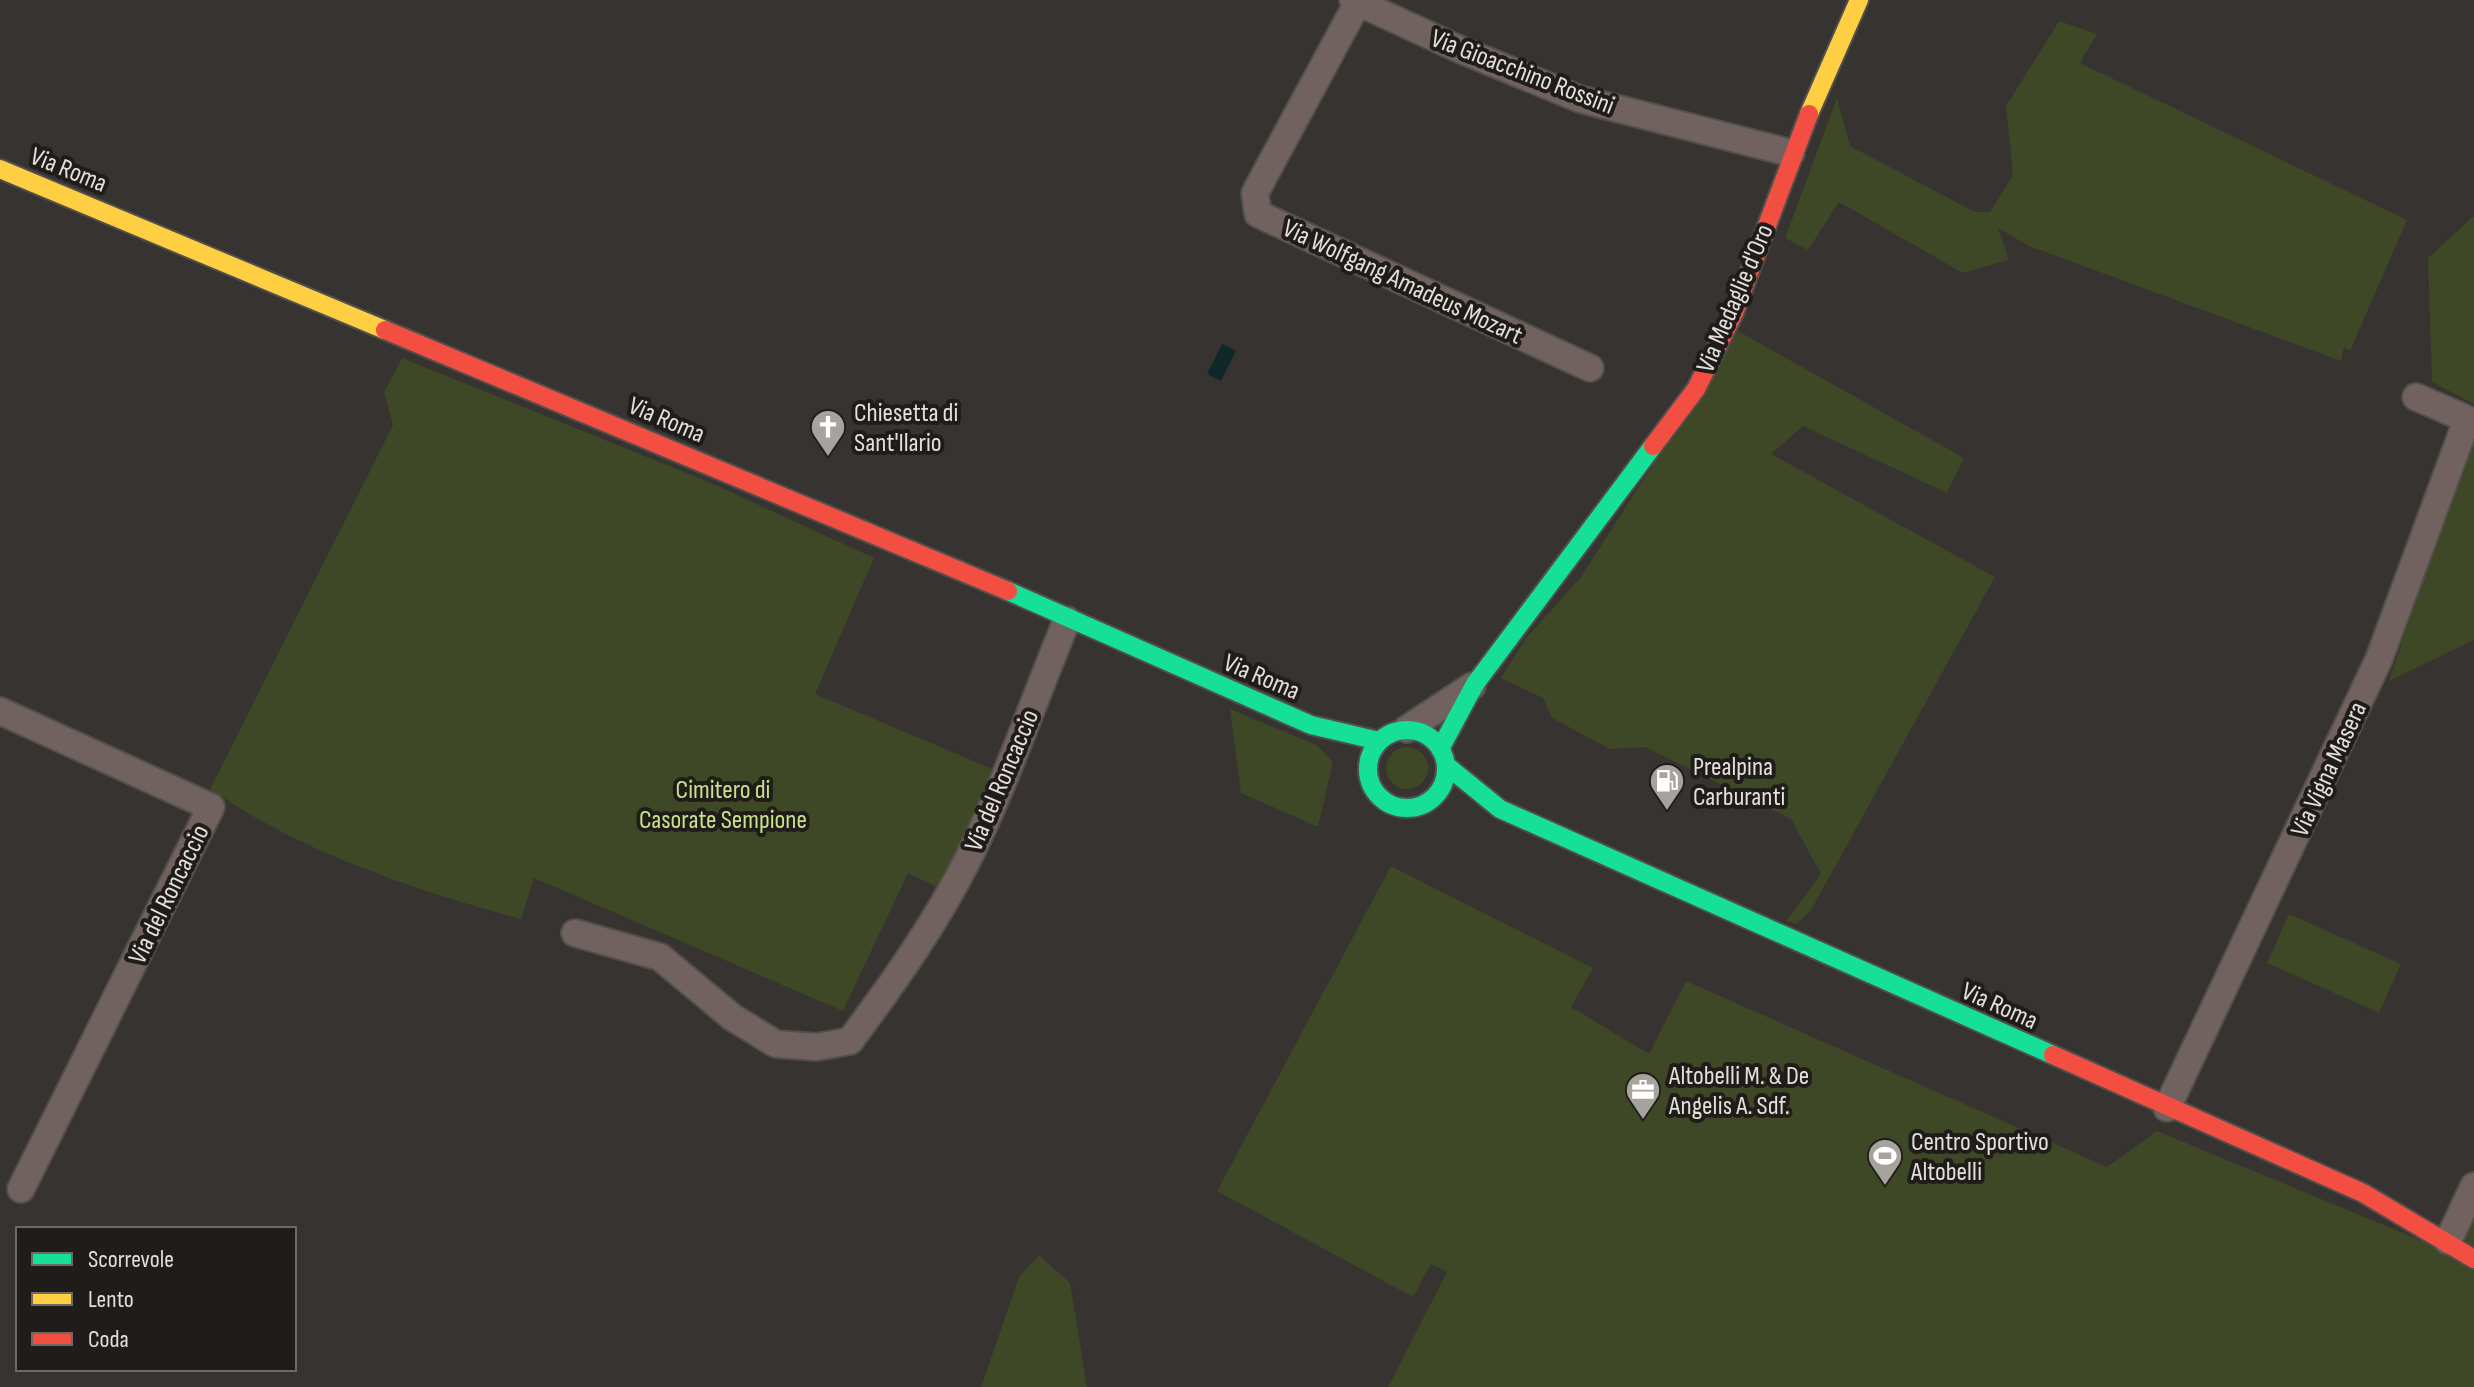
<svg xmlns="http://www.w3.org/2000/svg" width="2474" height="1387" viewBox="0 0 2474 1387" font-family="'Sofia Sans Condensed',sans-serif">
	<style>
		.green { fill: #3e4726 }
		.water { fill: #0f2729 }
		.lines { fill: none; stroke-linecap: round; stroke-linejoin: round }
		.street-casing { stroke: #514f4c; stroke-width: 30 }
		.fast-casing { stroke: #514f4c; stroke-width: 22 }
		.slow-casing { stroke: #514f4c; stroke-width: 22 }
		.jam-casing { stroke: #514f4c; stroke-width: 22 }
		.street { stroke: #71625f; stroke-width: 26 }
		.fast { stroke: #16e098; stroke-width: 18 }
		.slow { stroke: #ffcf43; stroke-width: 18 }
		.jam { stroke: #f24e42; stroke-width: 18 }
		.labels { text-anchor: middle; stroke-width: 8; stroke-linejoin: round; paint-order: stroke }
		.street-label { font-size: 26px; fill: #e3dfda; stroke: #1f1c19 }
		.poi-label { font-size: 26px; fill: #e3dfda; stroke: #1f1c19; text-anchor: start }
		.park-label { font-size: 26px; fill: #c7e18f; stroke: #1f1c19 }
	</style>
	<rect width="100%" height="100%" fill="#363330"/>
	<path class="green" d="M2059,21L2097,34L2080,63L2407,220L2350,351L2344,347L2341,361L2029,246L1998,228L2009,260L1963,273L1839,202L1808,250L1785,238L1837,98L1850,146L1975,212H1990L2013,175L2006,106Z
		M2474,216V404L2432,382L2428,258Z
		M1738,331L1964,458L1947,493L1803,426L1771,454L1995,577L1810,912L1797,924L1786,921L1821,874L1791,819L1645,747L1610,749L1552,718L1543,698L1501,678L1526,638L1581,577Z
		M402,358L709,482L874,558L815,694L995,770L945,891L908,873L843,1011L534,878L521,919C414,890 301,852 210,789L393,425L384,392Z
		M2471,434L2474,435V640L2389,681Z
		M1230,709L1317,745L1333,762L1318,827L1241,793Z
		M1386 768a21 21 0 1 1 42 0a21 21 0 1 1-42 0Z
		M1391,866L1593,968L1571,1007L1649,1054L1686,981L2107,1167L2157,1131L2449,1252L2474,1209V1387H1388L1447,1272L1431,1264L1413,1297L1217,1191Z
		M2289,914L2401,964L2379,1013L2267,963Z
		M1039,1255L1070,1283L1087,1387H981L1019,1277Z"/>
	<path class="water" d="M1222,344L1236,351L1221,381L1207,374Z"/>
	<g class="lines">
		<defs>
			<path id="street" d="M1353,0L1459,49L1580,99L1791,153
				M1358,2L1255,193L1258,214L1590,368
				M2416,397L2474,422
				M0,711L211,807L21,1189
				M1407,729L1472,686
				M575,933L660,957L732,1017L776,1044L817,1047L850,1041C894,982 936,923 969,857C1007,780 1034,699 1067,620
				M2167,1108L2379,659L2467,420
				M2448,1241L2474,1186"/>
			<path id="fast" d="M1008,591L1311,725L1379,741
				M1368 769a39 39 0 1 1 78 0a39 39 0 1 1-78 0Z
				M1440,749L1475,684L1653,446
				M1446,765L1500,809L2053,1055"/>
			<path id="slow" d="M1809,114L1859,0
				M0,169L385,330"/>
			<path id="jam" d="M385,330L1008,591
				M1653,446L1696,389L1734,313L1809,114
				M2053,1055L2363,1193L2474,1259"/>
		</defs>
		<use href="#street" class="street-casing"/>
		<use href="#fast" class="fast-casing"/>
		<use href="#slow" class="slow-casing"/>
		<use href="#jam" class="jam-casing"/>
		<use href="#street" class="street"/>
		<use href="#fast" class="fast"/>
		<use href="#slow" class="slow"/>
		<use href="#jam" class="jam"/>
	</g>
	<defs>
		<symbol id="church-pin" viewBox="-11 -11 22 30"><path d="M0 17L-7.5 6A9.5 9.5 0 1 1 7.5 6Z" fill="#a6a39e" stroke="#1f1c19"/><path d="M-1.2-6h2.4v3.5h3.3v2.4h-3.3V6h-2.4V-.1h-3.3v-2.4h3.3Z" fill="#fff"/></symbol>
		<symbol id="fuel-pin" viewBox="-11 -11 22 30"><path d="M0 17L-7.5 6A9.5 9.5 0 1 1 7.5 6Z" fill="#a6a39e" stroke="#1f1c19"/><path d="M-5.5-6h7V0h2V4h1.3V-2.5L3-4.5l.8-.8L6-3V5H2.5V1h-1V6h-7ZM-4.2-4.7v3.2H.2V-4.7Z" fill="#fff"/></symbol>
		<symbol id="office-pin" viewBox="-11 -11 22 30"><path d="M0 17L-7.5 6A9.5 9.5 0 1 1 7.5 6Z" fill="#a6a39e" stroke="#1f1c19"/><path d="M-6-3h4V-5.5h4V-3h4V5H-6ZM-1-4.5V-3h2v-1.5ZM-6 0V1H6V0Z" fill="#fff"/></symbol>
		<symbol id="stadium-pin" viewBox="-11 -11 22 30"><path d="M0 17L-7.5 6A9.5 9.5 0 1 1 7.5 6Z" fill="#a6a39e" stroke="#1f1c19"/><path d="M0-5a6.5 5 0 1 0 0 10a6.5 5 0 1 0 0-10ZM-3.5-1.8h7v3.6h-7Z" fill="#fff"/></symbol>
	</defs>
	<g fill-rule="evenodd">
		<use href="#church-pin" x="808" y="407" width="40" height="54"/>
		<use href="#fuel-pin" x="1647" y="761" width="40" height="54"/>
		<use href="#office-pin" x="1623" y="1070" width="40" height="54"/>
		<use href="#stadium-pin" x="1865" y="1136" width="40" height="54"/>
	</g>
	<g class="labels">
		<g class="street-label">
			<text transform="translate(1523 71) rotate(21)" y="9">Via Gioacchino Rossini</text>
			<text transform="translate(69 169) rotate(22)" y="9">Via Roma</text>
			<text transform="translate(1403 281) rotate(25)" y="9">Via Wolfgang Amadeus Mozart</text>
			<text transform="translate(1734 298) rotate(-67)" y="9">Via Medaglie d'Oro</text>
			<text transform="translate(667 419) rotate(23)" y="9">Via Roma</text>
			<text transform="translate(1262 676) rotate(23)" y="9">Via Roma</text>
			<text transform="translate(2328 769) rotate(-65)" y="9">Via Vigna Masera</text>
			<text transform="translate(1001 780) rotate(-67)" y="9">Via del Roncaccio</text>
			<text transform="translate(168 894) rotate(-64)" y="9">Via del Roncaccio</text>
			<text transform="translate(2000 1005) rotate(24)" y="9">Via Roma</text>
		</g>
		<g class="poi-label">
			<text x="854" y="421">Chiesetta di<tspan x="854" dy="30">Sant'Ilario</tspan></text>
			<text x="1693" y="775">Prealpina<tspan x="1693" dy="30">Carburanti</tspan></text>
			<text x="1669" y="1084">Altobelli M. &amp; De<tspan x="1669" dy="30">Angelis A. Sdf.</tspan></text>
			<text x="1911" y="1150">Centro Sportivo<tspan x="1911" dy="30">Altobelli</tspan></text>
		</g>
		<g class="park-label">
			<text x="723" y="798">Cimitero di<tspan x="723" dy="30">Casorate Sempione</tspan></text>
		</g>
	</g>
	<rect x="16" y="1227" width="280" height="144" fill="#1f1c19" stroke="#6d6a66" stroke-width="2"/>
	<rect x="32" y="1253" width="40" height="12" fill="#16e098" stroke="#6d6a66" stroke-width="2"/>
	<text x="88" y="1267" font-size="24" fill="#e3dfda">Scorrevole</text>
	<rect x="32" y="1293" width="40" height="12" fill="#ffcf43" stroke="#6d6a66" stroke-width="2"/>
	<text x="88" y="1307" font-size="24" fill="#e3dfda">Lento</text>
	<rect x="32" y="1333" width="40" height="12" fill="#f24e42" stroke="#6d6a66" stroke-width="2"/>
	<text x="88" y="1347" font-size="24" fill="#e3dfda">Coda</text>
</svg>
